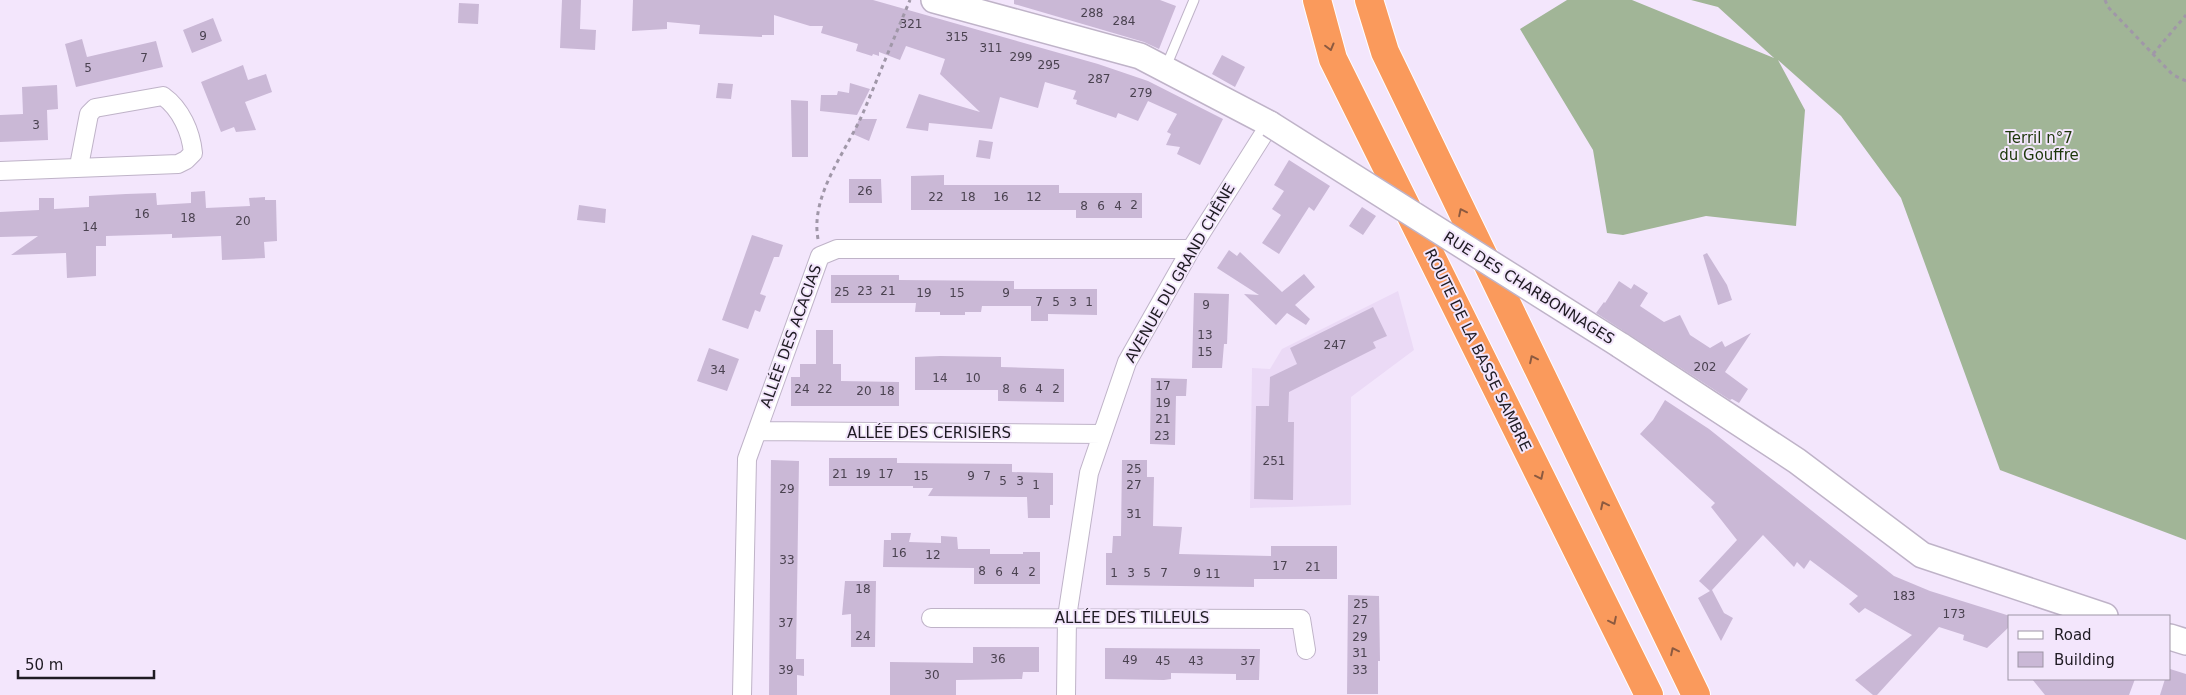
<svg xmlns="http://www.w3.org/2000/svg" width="2186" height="695" viewBox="0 0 2186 695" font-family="'DejaVu Sans',sans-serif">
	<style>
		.built { fill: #ebdaf6 }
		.forest { fill: #a1b597 }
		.building { fill: #cab8d6 }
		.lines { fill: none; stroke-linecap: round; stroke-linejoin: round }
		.lane-casing { stroke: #bfb3c8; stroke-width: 11 }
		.street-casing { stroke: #bfb3c8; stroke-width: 20 }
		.secondary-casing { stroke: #bfb3c8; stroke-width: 28 }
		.highway-casing { stroke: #fff; stroke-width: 30 }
		.path { stroke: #a097a8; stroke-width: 3; stroke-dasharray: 4 4; stroke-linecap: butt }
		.lane { stroke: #fff; stroke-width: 9 }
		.street { stroke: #fff; stroke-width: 18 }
		.secondary { stroke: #fff; stroke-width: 25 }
		.highway { stroke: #fa9a5c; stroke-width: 28 }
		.secondary-bridge-casing { stroke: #bfb3c8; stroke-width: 28; stroke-linecap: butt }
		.secondary-bridge { stroke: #fff; stroke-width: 25 }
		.oneway { stroke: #8c5a40 }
		.labels { text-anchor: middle; stroke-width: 4; stroke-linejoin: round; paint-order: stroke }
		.number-label { font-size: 12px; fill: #4a4250 }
		.park-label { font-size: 15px; fill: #1d370a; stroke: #f3e6fc }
		.street-label { font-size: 15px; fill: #1f1b23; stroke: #f3e6fc }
	</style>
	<rect width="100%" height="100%" fill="#f3e6fc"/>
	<path class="built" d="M1398,291L1414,350L1351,397V505L1250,508L1252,368L1270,369L1282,349Z"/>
	<path class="forest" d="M1567,0H1632L1774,58L1718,7L1691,0H2186V540L2000,470L1901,198L1841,116L1778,60L1805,110L1796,226L1706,216L1623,235L1607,233L1593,150L1520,29Z"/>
	<path class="building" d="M562,0H581L580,29L596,30L595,50L560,48Z
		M633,0H873L1098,64L1148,81L1223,119L1200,165L1177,154L1180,147L1166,145L1171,134L1167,132L1177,114L1148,101L1138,121L1118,113L1116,118L1076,104L1077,100L1073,99L1076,91L1045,82L1038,108L1000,97L992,129L929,123L928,131L906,128L919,94L980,112L940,74L945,59L906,46L900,60L879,52V56L873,54L872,56L856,51L858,44L821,33L823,26H810L774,15V35H762V37L699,34L700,25L667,22V29L632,31Z
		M1014,0H1160L1176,6L1159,49L1144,42L1014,4Z
		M459,3L479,4L478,24L458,23Z
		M213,18L222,41L192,53L183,30Z
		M82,39L87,57L156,41L163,67L76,87L65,44Z
		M1222,55L1245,67L1235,87L1212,74Z
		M243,65L248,80L266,74L272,92L245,102L256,130L236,132L234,127L221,132L201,82Z
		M718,83L733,84L731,99L716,98Z
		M850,83L870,89L857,115L820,111L821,95H837L838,91L849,93Z
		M57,85L58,109L47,110L48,140L0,142V115L23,114L22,87Z
		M791,100L808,101V157H792Z
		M859,119H877L869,141L853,134Z
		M979,140L993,142L990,159L976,157Z
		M1289,160L1330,186L1314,211L1309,207L1279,254L1262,243L1281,215L1272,209L1284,191L1274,185Z
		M944,175V185H1059V193H1142V218H1076V210H911V176Z
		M849,179H881L882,203H849Z
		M205,191L206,208L250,206L249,198L265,197V200H276L277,241L264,242L265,258L222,260L221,236L172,238V234L106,236V246H96V276L67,278L66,253L11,255L38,236L0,237V212L39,210V198H54V209L89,207V196L126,194L156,193L157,205L191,203V192Z
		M579,205L606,209L605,223L577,220Z
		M1362,207L1376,216L1363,235L1349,226Z
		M752,235L783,245L779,257H774L760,294L766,296L760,312L755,310L748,329L722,320Z
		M1229,250L1237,256L1240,252L1282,292L1304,274L1315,287L1295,305L1310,319L1306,325L1287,313L1276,325L1244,294L1259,295L1217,268Z
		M1707,253L1727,285L1732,300L1718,305L1703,255Z
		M831,275H899V280L1014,281V289H1097V315L1048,314V321H1031V306H982L981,312H965V315H940V312H915L916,303H831Z
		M1619,281L1631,289L1634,284L1648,293L1640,306L1664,322L1680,315L1690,335L1710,348L1722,341L1725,347L1751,333L1725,372L1748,389L1739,403L1732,399L1730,400L1596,313L1604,302L1605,303Z
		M1194,293L1229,294L1227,344H1224L1222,368H1192Z
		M1373,307L1387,336L1373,342L1376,348L1289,392L1288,422H1294L1293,500L1254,499L1256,406H1269L1270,377L1297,364L1290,348Z
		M816,330H833V364H841V381L899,382V406H791V377H800V364H816Z
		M709,348L739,359L727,391L697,381Z
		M940,356L1001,357V367L1064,369V402L998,401V390H915V357Z
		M1151,378L1187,379L1186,396H1176L1175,445L1150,444Z
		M1665,400L1709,429L1894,576L1930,591L2010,616V626L1987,648L1963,640L1964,635L1939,627L1877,695H1873L1855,680L1912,635L1865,608L1859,613L1849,604L1858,596L1810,560L1804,569L1797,562L1794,567L1763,535L1712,590L1724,613L1733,618L1721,641L1698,598L1710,591L1699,581L1737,540L1711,507L1715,503L1640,434L1653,420Z
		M829,458H897V463L1012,464V472L1053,473V505H1050V518H1028L1027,497L928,496L933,488H913V486H829Z
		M771,460L799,461L796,659H804V676L797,675V695H769Z
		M1122,460H1147V477H1154L1153,526L1182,527L1179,554L1271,556V546H1337V579H1254V587L1106,585V553H1112L1113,536H1121Z
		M891,533H911L909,542L941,543V536L957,537L958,549H990V554H1023V552H1040V584H974V568L883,567L884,540H891Z
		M845,581H876L875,647H851V614L842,615Z
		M1348,595L1379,596L1380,661H1378V694H1347Z
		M973,647H1039V672H1023L1022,679L956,680V695H890V662L973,663Z
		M1105,648L1260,649L1259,680H1236V674L1171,673V679L1164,680L1105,679Z
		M2170,669L2186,674V695H2160L2165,679H2170Z
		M2032,679H2135L2129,695H2045Z"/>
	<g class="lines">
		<defs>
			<path id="lane" d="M1165,69L1194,0"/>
			<path id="street" d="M0,171L178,164L186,160L193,153C191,132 181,109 163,96L95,108L89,114L79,166
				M757,431L1102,434
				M931,618L1301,619L1306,650
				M742,695L747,459L820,256L837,249H1191
				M1066,695L1067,617L1089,473L1127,362L1191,249L1270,124"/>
			<path id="secondary" d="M934,0L1140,56L1270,124
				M1620,345L1797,461L1922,555L2105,616
				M2170,637L2186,642"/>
			<path id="highway" d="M1317,0L1333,59L1649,695
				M1369,0L1385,52L1696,695"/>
		</defs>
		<use href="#lane" class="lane-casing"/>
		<use href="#street" class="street-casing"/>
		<use href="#secondary" class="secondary-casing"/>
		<use href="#highway" class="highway-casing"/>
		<path class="path" d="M2105,0L2108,7L2173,75L2186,81
			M2153,54L2186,15
			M818,239C810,195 846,152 863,113C879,75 894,38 910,0"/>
		<use href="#lane" class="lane"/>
		<use href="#street" class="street"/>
		<use href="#secondary" class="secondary"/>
		<use href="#highway" class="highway"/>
		<defs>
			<path id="secondary-bridge" d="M1270,124L1620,345"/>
		</defs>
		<use href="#secondary-bridge" class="secondary-bridge-casing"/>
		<use href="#secondary-bridge" class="secondary-bridge"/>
	</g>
	<defs><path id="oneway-chevron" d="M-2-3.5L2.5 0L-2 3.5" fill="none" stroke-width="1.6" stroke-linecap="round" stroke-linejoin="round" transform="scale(1.25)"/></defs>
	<g class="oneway">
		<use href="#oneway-chevron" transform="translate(1330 47) rotate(75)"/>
		<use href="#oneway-chevron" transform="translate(1462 212) rotate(-116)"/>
		<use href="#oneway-chevron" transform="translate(1533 359) rotate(-116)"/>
		<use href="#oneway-chevron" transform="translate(1540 476) rotate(64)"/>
		<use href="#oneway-chevron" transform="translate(1604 505) rotate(-116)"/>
		<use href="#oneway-chevron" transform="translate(1613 621) rotate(64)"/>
		<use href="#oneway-chevron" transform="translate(1674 651) rotate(-116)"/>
	</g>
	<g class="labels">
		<g class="number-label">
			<text x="1092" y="17">288</text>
			<text x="1124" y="25">284</text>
			<text x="911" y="28">321</text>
			<text x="203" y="40">9</text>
			<text x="957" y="41">315</text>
			<text x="991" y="52">311</text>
			<text x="1021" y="61">299</text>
			<text x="144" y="62">7</text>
			<text x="1049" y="69">295</text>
			<text x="88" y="72">5</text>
			<text x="1099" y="83">287</text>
			<text x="1141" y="97">279</text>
			<text x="36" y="129">3</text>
			<text x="865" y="195">26</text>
			<text x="936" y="201">22</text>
			<text x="968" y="201">18</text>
			<text x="1001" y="201">16</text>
			<text x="1034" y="201">12</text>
			<text x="1134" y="209">2</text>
			<text x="1084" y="210">8</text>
			<text x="1101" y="210">6</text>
			<text x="1118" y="210">4</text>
			<text x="142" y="218">16</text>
			<text x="188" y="222">18</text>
			<text x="243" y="225">20</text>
			<text x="90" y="231">14</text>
			<text x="865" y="295">23</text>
			<text x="888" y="295">21</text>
			<text x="842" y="296">25</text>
			<text x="924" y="297">19</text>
			<text x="957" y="297">15</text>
			<text x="1006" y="297">9</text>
			<text x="1039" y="306">7</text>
			<text x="1056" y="306">5</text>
			<text x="1073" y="306">3</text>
			<text x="1089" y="306">1</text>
			<text x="1206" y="309">9</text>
			<text x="1205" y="339">13</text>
			<text x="1335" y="349">247</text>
			<text x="1205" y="356">15</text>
			<text x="1705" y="371">202</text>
			<text x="718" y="374">34</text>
			<text x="940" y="382">14</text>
			<text x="973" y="382">10</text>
			<text x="1163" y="390">17</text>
			<text x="802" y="393">24</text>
			<text x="825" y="393">22</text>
			<text x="1006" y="393">8</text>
			<text x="1023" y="393">6</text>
			<text x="1039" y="393">4</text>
			<text x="1056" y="393">2</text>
			<text x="864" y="395">20</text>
			<text x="887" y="395">18</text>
			<text x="1163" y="407">19</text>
			<text x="1163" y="423">21</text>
			<text x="1162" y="440">23</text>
			<text x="1274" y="465">251</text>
			<text x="1134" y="473">25</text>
			<text x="840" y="478">21</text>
			<text x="863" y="478">19</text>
			<text x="886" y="478">17</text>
			<text x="921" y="480">15</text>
			<text x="971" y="480">9</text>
			<text x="987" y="480">7</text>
			<text x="1003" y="485">5</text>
			<text x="1020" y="485">3</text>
			<text x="1036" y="489">1</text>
			<text x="1134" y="489">27</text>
			<text x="787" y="493">29</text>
			<text x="1134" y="518">31</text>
			<text x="899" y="557">16</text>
			<text x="933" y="559">12</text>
			<text x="787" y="564">33</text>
			<text x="1280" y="570">17</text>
			<text x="1313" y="571">21</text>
			<text x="982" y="575">8</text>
			<text x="999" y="576">6</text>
			<text x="1015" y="576">4</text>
			<text x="1032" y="576">2</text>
			<text x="1114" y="577">1</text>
			<text x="1131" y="577">3</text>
			<text x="1147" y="577">5</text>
			<text x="1164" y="577">7</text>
			<text x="1197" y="577">9</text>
			<text x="1213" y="578">11</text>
			<text x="863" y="593">18</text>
			<text x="1904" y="600">183</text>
			<text x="1361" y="608">25</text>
			<text x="1954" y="618">173</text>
			<text x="1360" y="624">27</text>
			<text x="786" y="627">37</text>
			<text x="863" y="640">24</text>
			<text x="1360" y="641">29</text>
			<text x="1360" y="657">31</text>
			<text x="998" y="663">36</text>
			<text x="1130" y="664">49</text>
			<text x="1163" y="665">45</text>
			<text x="1196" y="665">43</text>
			<text x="1248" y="665">37</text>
			<text x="786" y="674">39</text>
			<text x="1360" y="674">33</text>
			<text x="932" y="679">30</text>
		</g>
		<g class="park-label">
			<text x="2039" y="143">Terril n°7<tspan x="2039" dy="17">du Gouffre</tspan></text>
		</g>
		<g class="street-label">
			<text transform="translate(1180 273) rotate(-60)" y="5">AVENUE DU GRAND CHÊNE</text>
			<text transform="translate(1529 288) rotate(32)" y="5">RUE DES CHARBONNAGES</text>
			<text transform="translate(791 336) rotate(-70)" y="5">ALLÉE DES ACACIAS</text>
			<text transform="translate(1478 350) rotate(64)" y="5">ROUTE DE LA BASSE SAMBRE</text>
			<text x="929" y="438">ALLÉE DES CERISIERS</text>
			<text x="1132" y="623">ALLÉE DES TILLEULS</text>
		</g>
	</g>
	<rect x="2008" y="615" width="162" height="65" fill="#f3e6fc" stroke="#9e95a5"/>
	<rect x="2018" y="631" width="25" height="8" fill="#ffffff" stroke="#9e95a5"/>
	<text x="2054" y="640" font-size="15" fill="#1f1b23">Road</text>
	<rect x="2018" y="652" width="25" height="15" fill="#cab8d6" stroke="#9e95a5"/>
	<text x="2054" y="665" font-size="15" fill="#1f1b23">Building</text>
	<path d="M18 670v8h136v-8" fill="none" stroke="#1f1b23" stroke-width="2.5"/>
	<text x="25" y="670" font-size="15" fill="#1f1b23" stroke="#f3e6fc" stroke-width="4" paint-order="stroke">50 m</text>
</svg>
